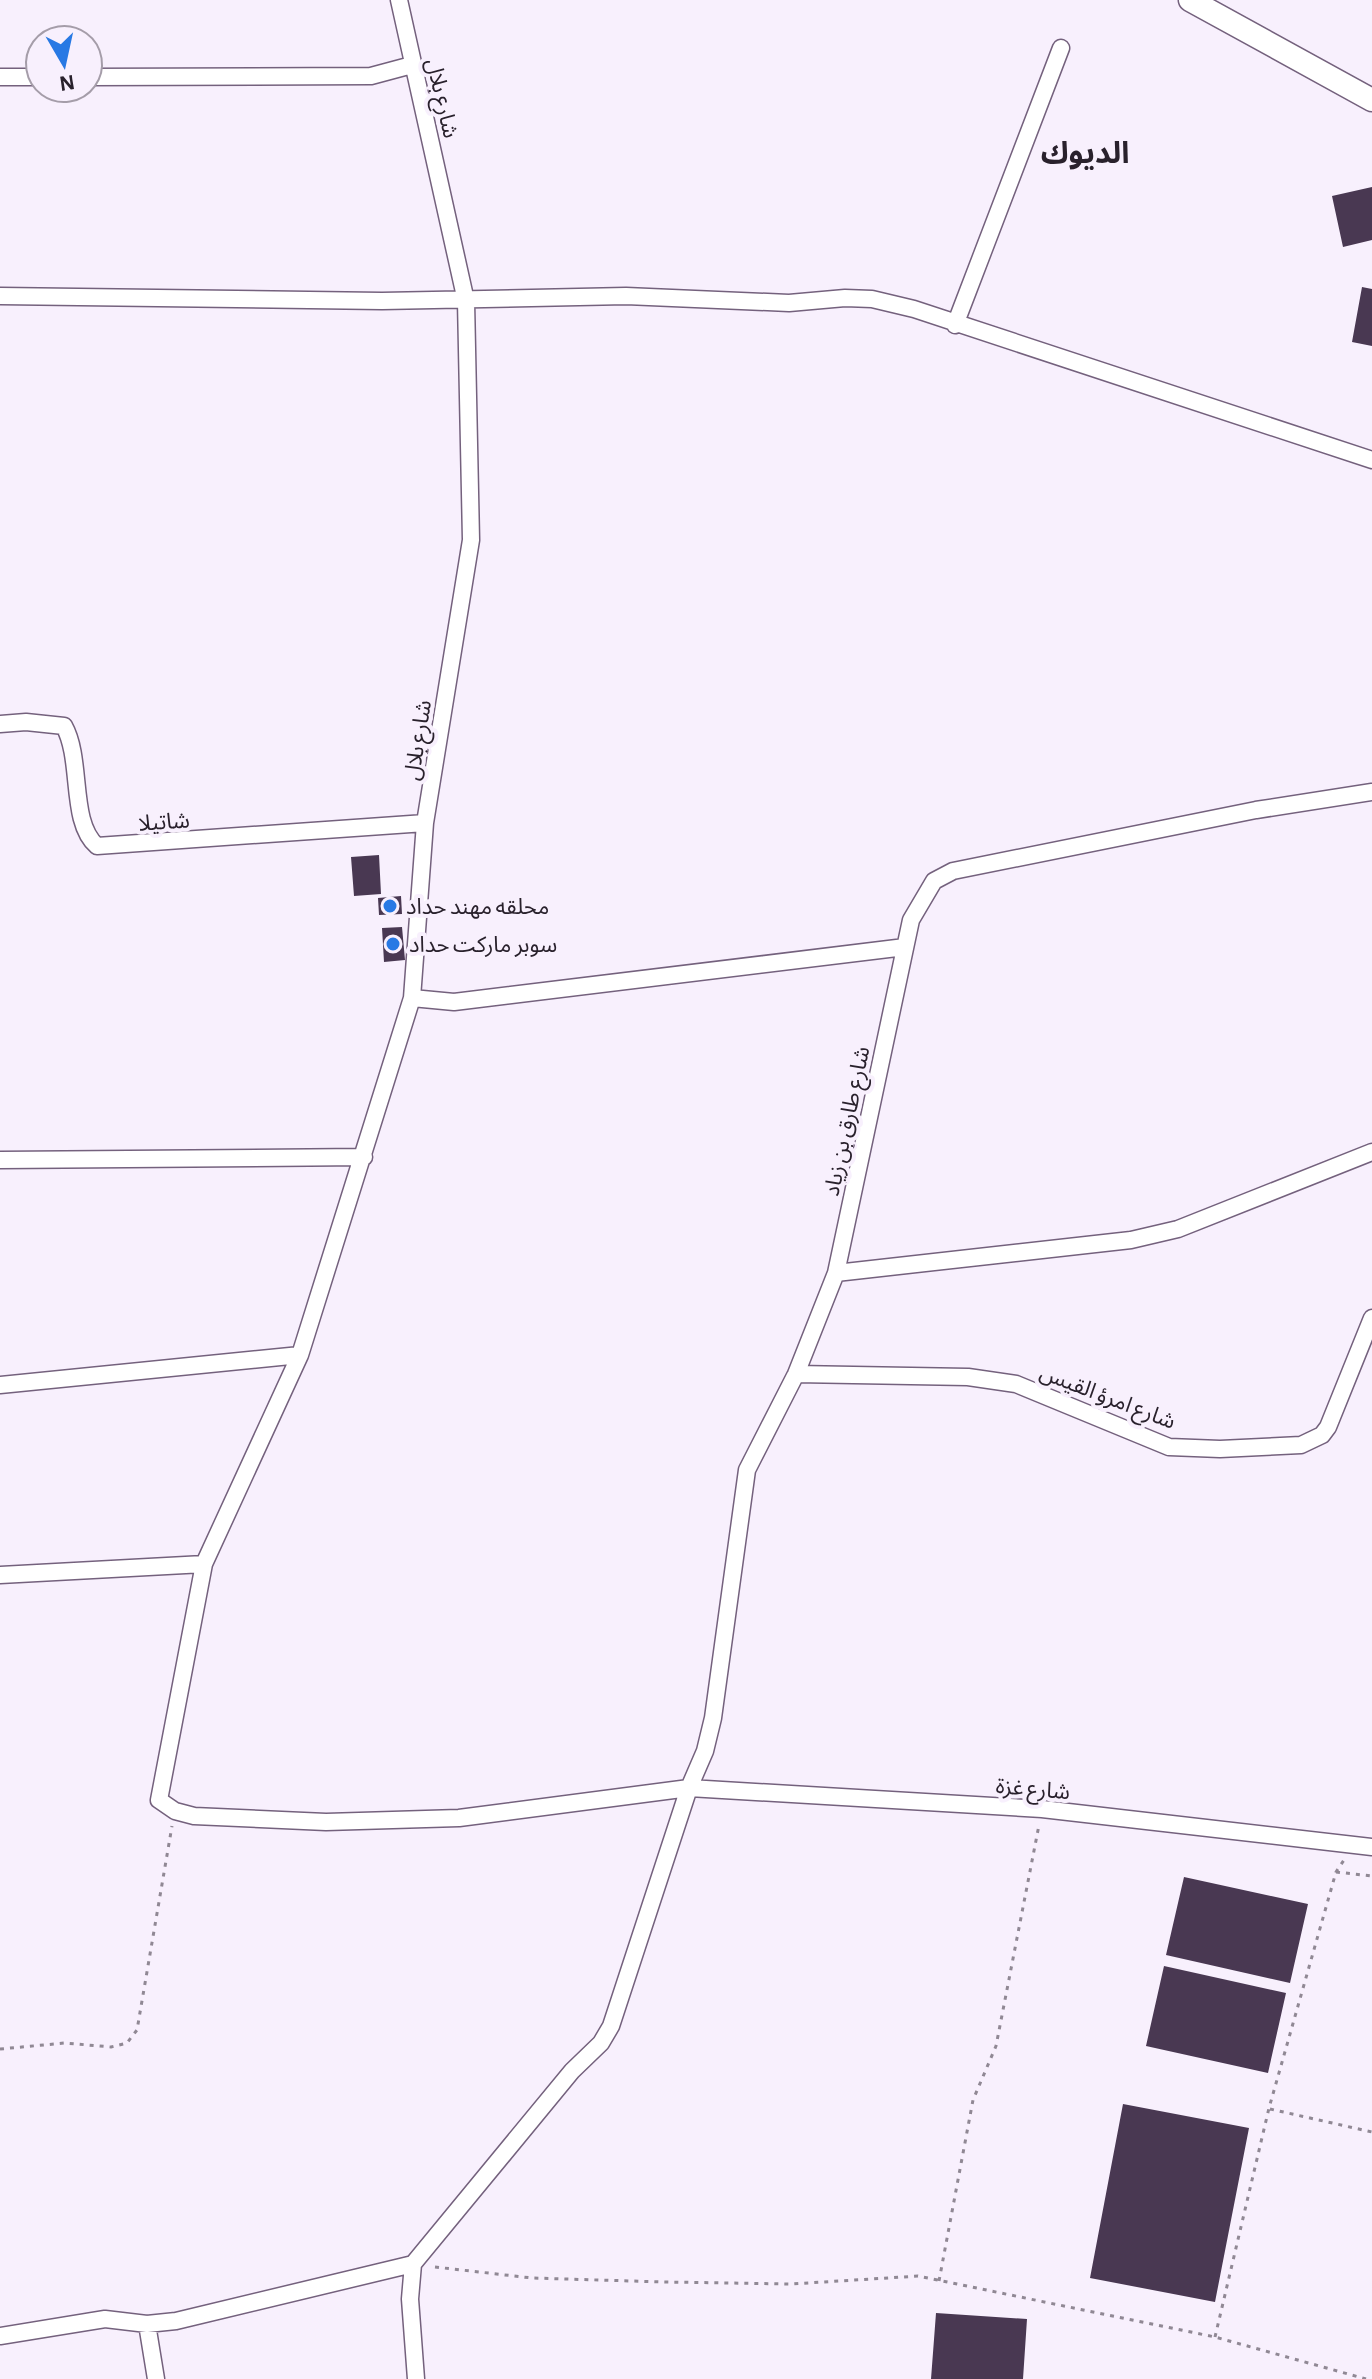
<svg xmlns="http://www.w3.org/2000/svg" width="1372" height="2379" viewBox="0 0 1372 2379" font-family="'Alegreya Sans','Noto Sans Arabic',sans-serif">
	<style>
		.building { fill: #493852 }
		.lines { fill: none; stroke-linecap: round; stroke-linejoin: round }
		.minor-casing { stroke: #74617d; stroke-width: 19 }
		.secondary-casing { stroke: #74617d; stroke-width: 25 }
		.path { stroke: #908894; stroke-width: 3; stroke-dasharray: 4 6; stroke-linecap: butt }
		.minor { stroke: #fff; stroke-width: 16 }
		.secondary { stroke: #fff; stroke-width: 22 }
		.poi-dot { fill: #2879e4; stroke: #f8f0fd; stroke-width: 3 }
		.labels { text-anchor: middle; stroke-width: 8; stroke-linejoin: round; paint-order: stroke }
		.street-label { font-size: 22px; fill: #29212c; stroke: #f8f0fd }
		.poi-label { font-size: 22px; fill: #29212c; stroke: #f8f0fd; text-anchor: start }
		.district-label { font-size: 30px; font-weight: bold; fill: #29212c; stroke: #f8f0fd }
	</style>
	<rect width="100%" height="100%" fill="#f8f0fd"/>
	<path class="building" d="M1372,187V240L1343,247L1332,196Z
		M1362,287L1372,289V346L1352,342Z
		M379,855L381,894L354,896L351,857Z
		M401,896L402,914L379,915L378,898Z
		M402,927L405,960L384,962L382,928Z
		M1184,1877L1308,1904L1290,1983L1166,1955Z
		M1164,1966L1286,1993L1268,2073L1146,2046Z
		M1123,2104L1249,2128L1215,2302L1090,2278Z
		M936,2313L1027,2319L1023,2379H931Z"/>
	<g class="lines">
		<defs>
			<path id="minor" d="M399,0L466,301L471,540L425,823L412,998L454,1002L905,947
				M0,77H40
				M88,77L371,76L412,65
				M0,296L382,301L626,296L789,303L845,298L872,299L914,309L1372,460
				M955,325L1061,48
				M0,724L26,722L64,726C83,760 69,822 97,846L425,823
				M1372,792L1256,810L953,871L934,881L911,920L836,1273L1131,1240L1178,1229L1372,1152
				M0,1160L364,1157
				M300,1355L204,1564L159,1800L175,1811L194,1816L326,1822L459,1818L689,1788L705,1751L713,1718L747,1470L796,1374L836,1273
				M796,1374L968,1377L1016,1384L1169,1447L1220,1449L1301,1445L1322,1435L1328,1427L1372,1318
				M0,1385L300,1355L412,998
				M0,1575L204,1564
				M413,2264L410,2299L416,2379
				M147,2324L156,2379
				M0,2336L105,2319L147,2324L176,2321L413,2264L572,2071L601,2043L611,2026L689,1788L1042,1809L1372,1847"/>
			<path id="secondary" d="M1190,0L1372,100"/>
		</defs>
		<use href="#minor" class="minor-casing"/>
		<use href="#secondary" class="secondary-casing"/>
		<path class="path" d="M1336,1872L1372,1876
			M0,2049L65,2043L111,2047L127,2043L137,2030L172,1826
			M1270,2109L1372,2132
			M435,2267L532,2278L665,2282L792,2284L918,2276L1215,2337L1366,2379
			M939,2281L973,2100L996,2046L1039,1825
			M1215,2337L1269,2108L1336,1872L1344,1860"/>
		<use href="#minor" class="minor"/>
		<use href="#secondary" class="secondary"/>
	</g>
	<g class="poi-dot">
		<circle cx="390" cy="906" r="8"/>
		<circle cx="393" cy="944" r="8"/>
	</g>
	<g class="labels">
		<g class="street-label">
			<text transform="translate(443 98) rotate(77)" y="8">شارع بلال</text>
			<text transform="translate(417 740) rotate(-81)" y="8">شارع بلال</text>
			<text transform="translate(164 821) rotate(-4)" y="8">شاتيلا</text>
			<text transform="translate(846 1121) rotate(-78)" y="8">شارع طارق بن زياد</text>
			<text transform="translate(1108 1396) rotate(21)" y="8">شارع امرؤ القيس</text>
			<text transform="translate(1033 1788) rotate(5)" y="8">شارع غزة</text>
		</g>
		<g class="poi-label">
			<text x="406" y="914">محلقه مهند حداد</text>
			<text x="409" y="952">سوبر ماركت حداد</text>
		</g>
		<g class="district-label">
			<text x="1085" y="163">الديوك</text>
		</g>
	</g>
	<g transform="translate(64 64) rotate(171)"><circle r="38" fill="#f8f0fd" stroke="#a59da9" stroke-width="2"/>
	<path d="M0-6L14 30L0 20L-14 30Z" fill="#2879e4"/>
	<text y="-12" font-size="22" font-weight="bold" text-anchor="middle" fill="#29212c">N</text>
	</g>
</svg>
